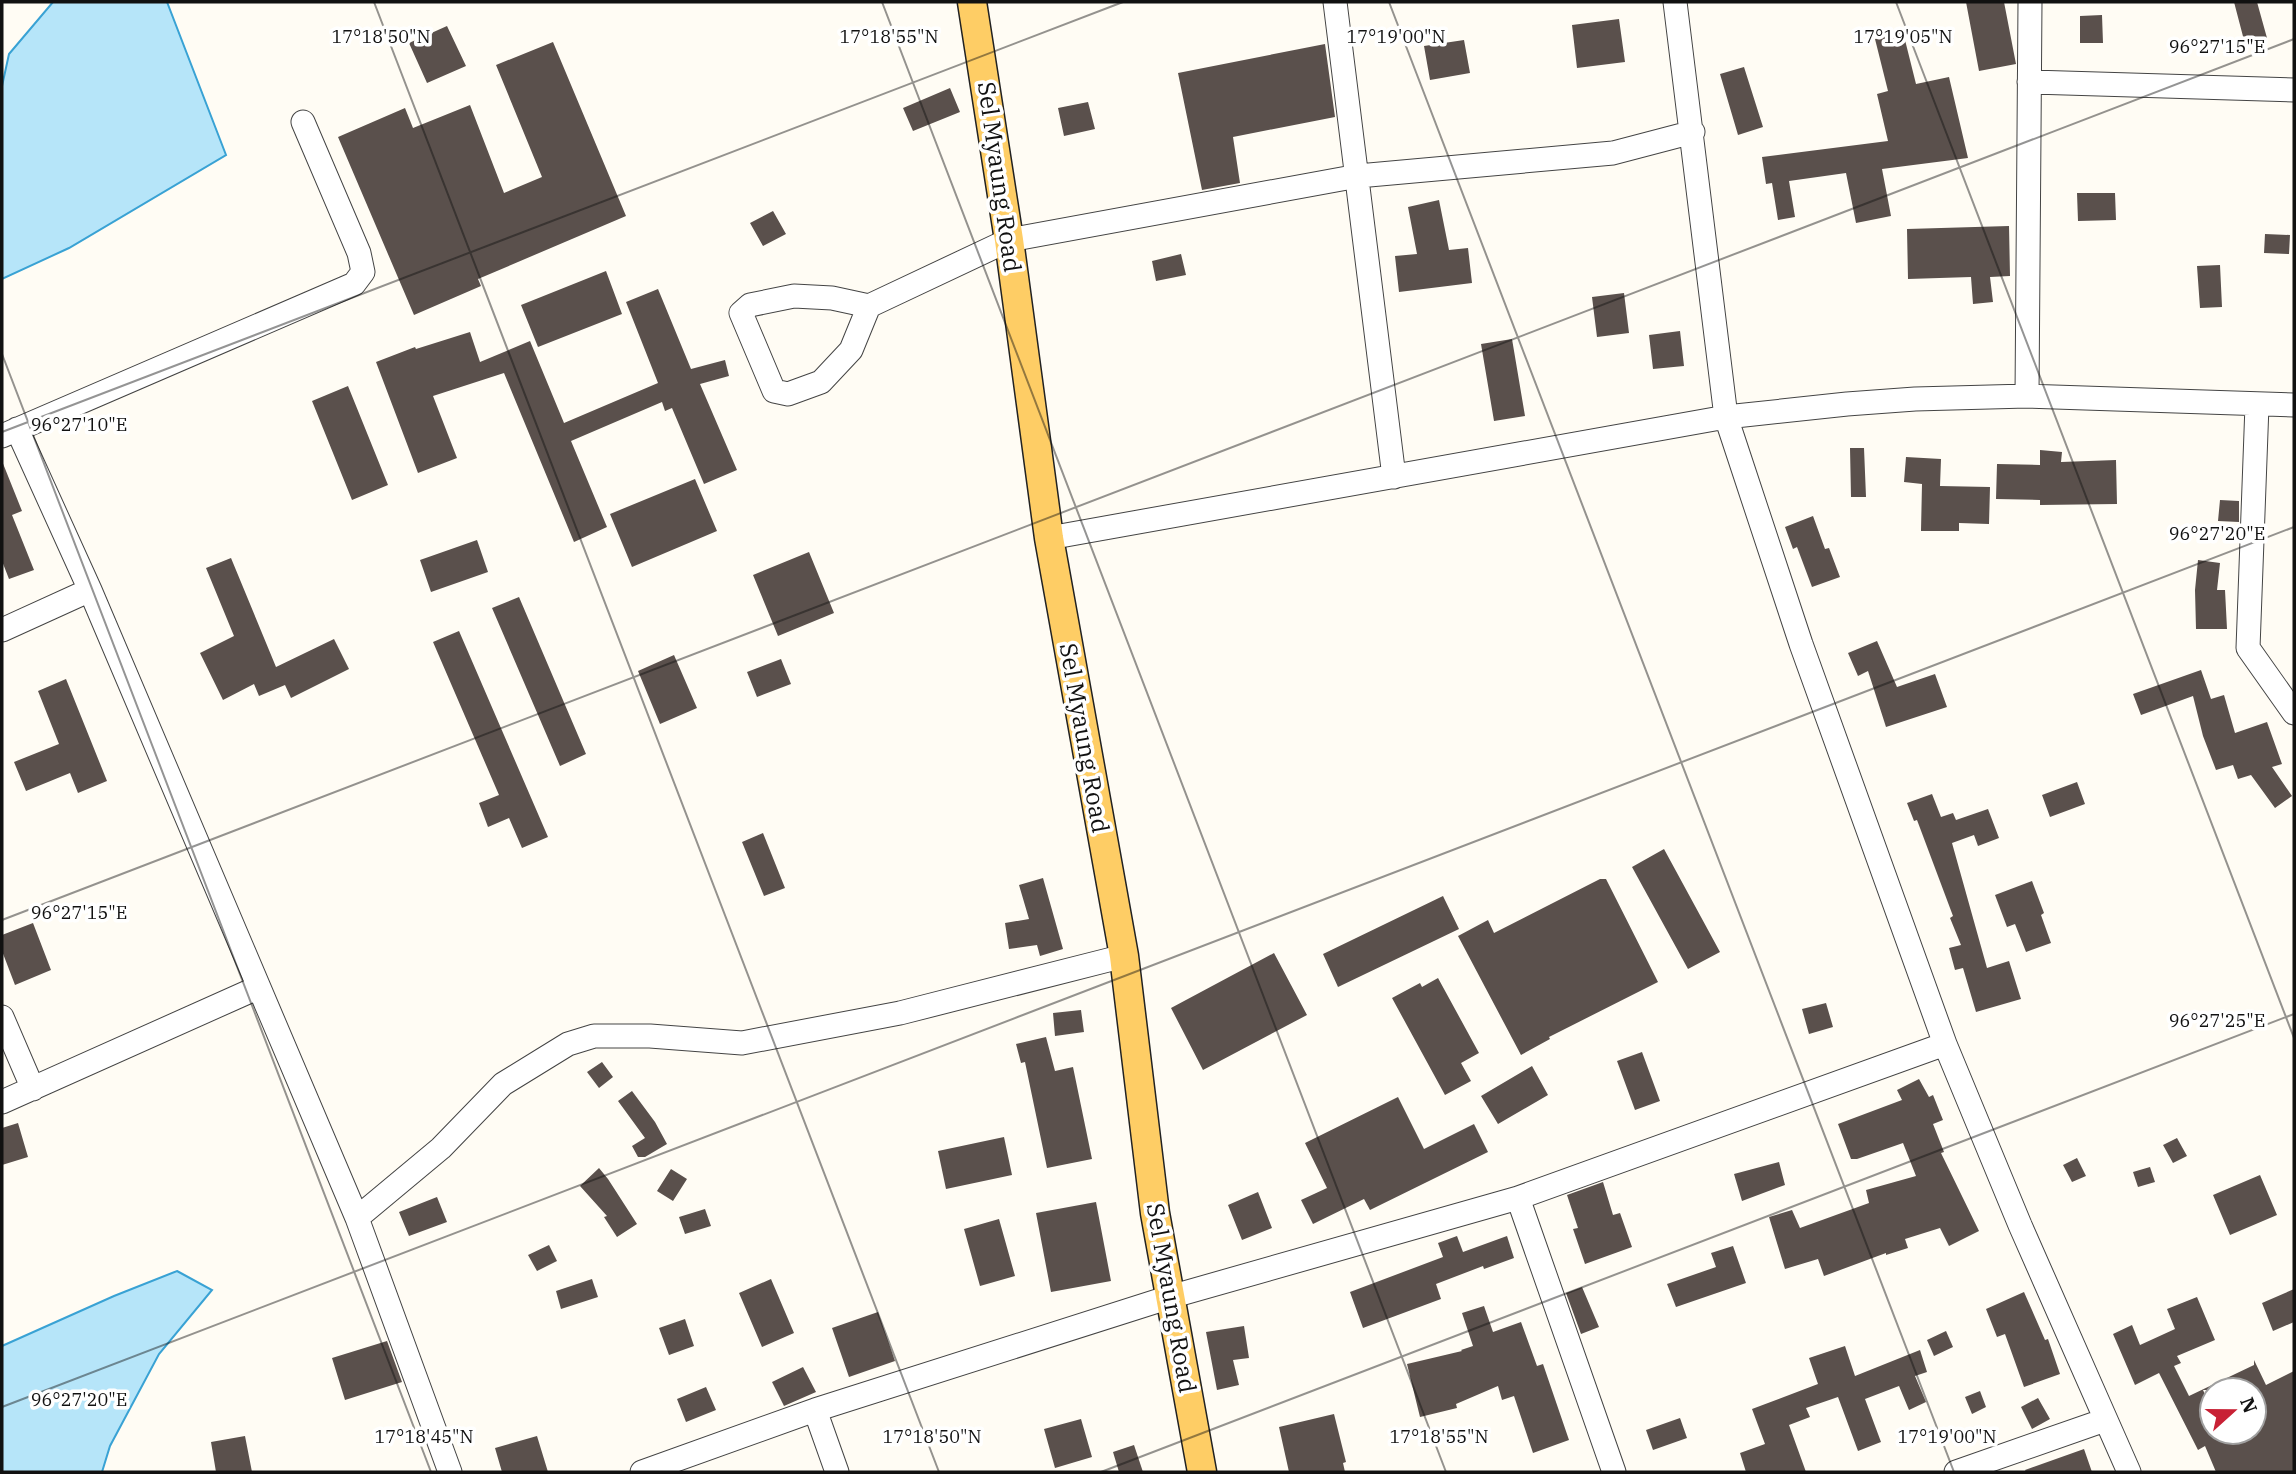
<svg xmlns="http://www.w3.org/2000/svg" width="2296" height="1474" viewBox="0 0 2296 1474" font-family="'IBM Plex Serif',serif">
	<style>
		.water { fill: #b6e5f9; stroke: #39a2d4; stroke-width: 2 }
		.building { fill: #5a504c; fill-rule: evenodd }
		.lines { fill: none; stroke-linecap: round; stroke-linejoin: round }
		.minor-casing { stroke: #444; stroke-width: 25 }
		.major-casing { stroke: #222; stroke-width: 31 }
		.minor { stroke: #fff; stroke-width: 23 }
		.major { stroke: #fecd65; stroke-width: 28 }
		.ticks { fill: none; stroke: #111; stroke-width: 2; stroke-opacity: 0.45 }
		.labels { text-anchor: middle; stroke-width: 7; stroke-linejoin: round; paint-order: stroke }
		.street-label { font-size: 24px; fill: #111; stroke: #fff }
		.ticks-label { font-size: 18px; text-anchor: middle; fill: #111; stroke: #fff; stroke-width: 7; stroke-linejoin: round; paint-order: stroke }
	</style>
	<rect width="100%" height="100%" fill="#fffcf4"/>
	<path class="water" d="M53,2H167L226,155L69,248L2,279V86L9,54Z
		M177,1271L212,1290L159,1354L110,1446L102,1472H2V1346L114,1296Z"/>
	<path class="building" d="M1966,2H2004L2016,64L1979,71Z
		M2234,2H2257L2267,38L2245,44Z
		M2102,15L2103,43H2080V16Z
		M1619,19L1625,62L1577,68L1572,25Z
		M447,26L466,66L427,83L409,43Z
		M1903,32L1916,84L1949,77L1968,158L1882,169L1891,216L1856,223L1846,173L1789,181L1795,217L1778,220L1772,183L1766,184L1762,157L1888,141L1877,94L1888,91L1875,39Z
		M1464,40L1470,73L1430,80L1424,46Z
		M553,42L626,216L478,279L481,286L414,315L338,137L405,108L413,128L470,105L504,193L542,177L496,65Z
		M1325,44L1335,117L1233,137L1240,183L1202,190L1178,73Z
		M1744,67L1763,127L1738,135L1720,74Z
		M950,88L960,112L913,131L903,108Z
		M1088,102L1095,129L1064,136L1058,108Z
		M2077,193H2115L2116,220L2078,221Z
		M1439,200L1449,250L1468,248L1472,283L1399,292L1395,256L1417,254L1408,207Z
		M773,211L786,234L763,246L750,223Z
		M2009,226L2010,276L1990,277L1993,302L1973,304L1971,277L1908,279L1907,229Z
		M2265,234L2290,235L2289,254L2264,253Z
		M1181,254L1186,275L1156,281L1152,261Z
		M2220,265L2222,307L2200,308L2197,266Z
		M606,271L622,314L538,347L521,305Z
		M658,289L691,369L725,360L729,376L700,384L737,470L704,484L672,408L665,411L662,402L571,441L607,527L574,542L504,373L433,396L457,458L418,473L376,362L415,347L416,349L470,332L480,362L530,341L564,423L658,383L626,302Z
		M1624,293L1629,333L1597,337L1592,297Z
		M1680,331L1684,366L1653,369L1649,335Z
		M1512,339L1525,416L1494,421L1481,344Z
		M348,386L388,485L352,500L312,401Z
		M1850,448H1864L1866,497H1851Z
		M2040,450L2062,452L2061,462L2116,460L2117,504L2040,505V500L1996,499L1997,464L2040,465Z
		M1906,457L1941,459L1940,486L1990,487L1989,524L1959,523V531H1921L1922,484L1904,482Z
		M2,461L22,511L12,515L34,570L9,579L2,561Z
		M695,479L717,531L632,567L610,514Z
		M2220,500L2239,501V522L2218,521Z
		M1813,516L1825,549L1829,548L1840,577L1812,587L1797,547L1793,549L1785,527Z
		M477,540L488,572L431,592L420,560Z
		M809,552L834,613L778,636L753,575Z
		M231,558L276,667L334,639L349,669L291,698L285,685L259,696L254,684L223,700L200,653L234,636L206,568Z
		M2198,560L2220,563L2217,590H2225L2227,629H2196L2195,590Z
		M519,597L586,754L560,766L492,608Z
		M459,631L548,837L522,848L509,818L488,827L479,803L499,795L433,642Z
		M1877,641L1897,687L1935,674L1947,707L1886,727L1868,671L1858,676L1848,653Z
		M674,655L697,708L660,724L638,671Z
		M781,659L791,684L757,697L747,672Z
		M2201,670L2211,699L2224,695L2235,733L2267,722L2282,764L2272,767L2292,796L2275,808L2251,775L2238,779L2233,765L2216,770L2203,736L2193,696L2141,715L2133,694Z
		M66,679L107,781L78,793L70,773L26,791L14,762L59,744L38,691Z
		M2077,782L2085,804L2050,817L2042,795Z
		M1932,794L1941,817L1953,813L1956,820L1988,809L1999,838L1978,846L1974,835L1952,843L1987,968L2009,961L2021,999L1976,1012L1963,968L1955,970L1949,948L1961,945L1950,918L1953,916L1917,820L1914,821L1907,803Z
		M763,833L785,888L764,896L742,842Z
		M1664,849L1720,952L1688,969L1632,867Z
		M1043,878L1063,949L1040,956L1037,945L1009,949L1005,923L1029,919L1019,885Z
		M1600,879H1606L1658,982L1549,1037L1550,1039L1521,1055L1458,936L1488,920L1494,933Z
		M2032,881L2044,913L2041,915L2051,943L2026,952L2015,924L2007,927L1995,895Z
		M1443,896L1459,929L1338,987L1323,954Z
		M33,923L51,970L15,985L2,951V935Z
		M1274,953L1307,1015L1203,1070L1171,1008Z
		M1438,978L1479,1053L1461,1063L1471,1081L1445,1095L1392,998L1420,983L1422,987Z
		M1826,1003L1833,1027L1809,1034L1802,1009Z
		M1081,1010L1084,1032L1055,1036L1053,1013Z
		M1046,1037L1055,1071L1073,1067L1092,1159L1047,1168L1025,1062L1021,1063L1016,1044Z
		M1642,1052L1660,1101L1635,1110L1617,1061Z
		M602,1062L613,1077L599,1088L587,1072Z
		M1532,1066L1548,1095L1498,1124L1481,1096Z
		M1919,1079L1929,1097L1933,1095L1943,1120L1933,1124L1944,1152L1941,1153L1979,1231L1949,1246L1940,1228L1905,1239L1908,1248L1886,1255V1253L1824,1276L1818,1259L1785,1269L1769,1217L1792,1210L1800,1228L1869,1203L1866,1190L1916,1176L1903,1143L1857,1159H1851L1838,1124L1902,1100L1897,1090Z
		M632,1091L655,1122L667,1144L645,1157H638L632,1146L645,1138L618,1101Z
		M1398,1097L1424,1149L1474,1124L1488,1152L1370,1210L1364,1199L1313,1224L1301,1200L1327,1188L1305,1143Z
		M18,1123L28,1157L2,1165V1128Z
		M1004,1137L1012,1175L946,1189L938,1151Z
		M2177,1138L2187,1156L2173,1163L2163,1145Z
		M2077,1158L2086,1176L2072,1182L2063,1165Z
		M1779,1162L1785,1185L1742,1201L1734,1174Z
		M2150,1167L2155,1182L2138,1187L2133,1172Z
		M599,1168L608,1179L637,1224L617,1237L604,1217L607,1216L580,1186Z
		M671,1169L687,1179L673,1201L657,1191Z
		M2260,1175L2277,1215L2230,1235L2213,1195Z
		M1603,1182L1613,1215L1620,1213L1632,1247L1585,1264L1573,1229L1578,1228L1567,1195Z
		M1258,1192L1272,1228L1242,1240L1228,1205Z
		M437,1197L447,1222L409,1236L399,1212Z
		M1096,1202L1111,1281L1051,1292L1036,1213Z
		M705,1209L711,1226L685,1234L679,1217Z
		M999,1219L1015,1276L980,1286L964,1229Z
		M1457,1236L1463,1252L1507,1236L1514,1258L1484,1269L1483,1266L1436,1284L1441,1299L1363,1328L1350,1292L1443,1257L1438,1243Z
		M549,1245L557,1261L537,1271L528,1255Z
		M1733,1246L1746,1283L1676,1307L1667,1284L1716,1267L1711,1253Z
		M592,1279L598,1297L561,1309L556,1291Z
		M771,1279L794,1333L762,1347L739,1293Z
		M1582,1287L1599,1327L1581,1334L1566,1293Z
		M2294,1289V1322L2273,1331L2262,1303Z
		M2024,1292L2045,1340L2048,1339L2060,1374L2024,1387L2005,1334L1997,1337L1986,1309Z
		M2197,1297L2215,1340L2177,1356L2181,1363L2174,1366L2189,1396L2254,1365V1360L2266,1385L2294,1371V1472H2216L2205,1446L2198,1450L2159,1373L2135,1385L2113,1334L2132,1325L2140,1345L2175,1329L2167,1309ZM2203,1390H2254V1432H2212V1410Z
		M1484,1306L1493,1332L1521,1322L1537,1366L1543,1364L1569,1440L1533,1453L1514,1396L1502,1400L1498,1386L1456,1404L1457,1408L1420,1417L1407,1364L1462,1351L1461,1350L1473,1346L1462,1313Z
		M878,1312L895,1361L849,1377L832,1328Z
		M685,1319L694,1346L669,1355L659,1328Z
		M1244,1326L1249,1358L1233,1360L1239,1385L1217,1390L1206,1332Z
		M1946,1331L1953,1347L1934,1356L1927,1340Z
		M387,1341L402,1382L345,1400L332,1358Z
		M1845,1346L1855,1376L1920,1350L1927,1372L1915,1376L1926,1402L1909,1410L1899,1386L1865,1399L1881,1442L1858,1451L1838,1397L1806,1408L1810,1417L1789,1425L1806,1472H1746L1740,1453L1765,1444L1752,1409L1818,1384L1809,1358Z
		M803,1367L816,1392L784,1406L772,1382Z
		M706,1387L716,1410L686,1422L677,1399Z
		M1980,1391L1986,1407L1972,1414L1965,1397Z
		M2038,1398L2050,1419L2032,1429L2021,1407Z
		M1334,1414L1346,1462L1343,1463L1345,1472H1289L1279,1427Z
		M1680,1418L1687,1438L1653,1450L1646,1430Z
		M1081,1419L1092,1457L1055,1468L1044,1429Z
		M245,1436L252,1472H216L211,1442Z
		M537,1436L548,1472H502L495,1448Z
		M1134,1445L1143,1472H1119L1113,1452Z
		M2084,1449L2092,1472H2026L2025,1470Z"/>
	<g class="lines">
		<defs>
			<path id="minor" d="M1335,2L1394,477
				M1675,2L1726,417L1801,644L1945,1044L2020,1225L2129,1472
				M2029,82L2294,90
				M794,296L832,298L869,306L851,350L821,382L788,394L774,391L741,313L750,305Z
				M869,306L1009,240L1358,176L1613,153L1693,132
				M2027,396L2030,2
				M2257,405L2248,648L2294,713
				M17,429L90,590L357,1218L450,1472
				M2,436L354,284L363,272L359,253L303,122
				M1049,538L1726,417L1847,404L1915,399L2027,396L2294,405
				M2,630L90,590
				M2,1017L33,1089
				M2,1102L257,988
				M1518,1198L1614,1472
				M357,1218L441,1148L503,1084L568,1044L594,1036H650L742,1043L900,1013L1124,956
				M815,1410L837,1472
				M642,1472L815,1410L1170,1297L1518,1198L1945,1044
				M1956,1472L2105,1420"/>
			<path id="major" d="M972,2L1009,240L1049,538L1124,956L1155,1213L1202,1472"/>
		</defs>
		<use href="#minor" class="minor-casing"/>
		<use href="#major" class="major-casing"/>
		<use href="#minor" class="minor"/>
		<use href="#major" class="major"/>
	</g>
	<path class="ticks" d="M374,2L939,1472M882,2L1446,1472M1389,2L1954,1472M1896,2L2294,1038M2,354L431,1472M2,432L1123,2M2,920L2294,39M2,1407L2294,527M1101,1472L2294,1014"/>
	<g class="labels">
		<g class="street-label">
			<text transform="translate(999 177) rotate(82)" y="8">Sel Myaung Road</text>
			<text transform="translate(1084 738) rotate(80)" y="8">Sel Myaung Road</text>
			<text transform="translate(1171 1298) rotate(80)" y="8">Sel Myaung Road</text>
		</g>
	</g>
	<g class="ticks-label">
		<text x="381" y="43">17°18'50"N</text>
		<text x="889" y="43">17°18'55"N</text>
		<text x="1396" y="43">17°19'00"N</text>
		<text x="1903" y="43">17°19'05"N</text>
		<text x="2217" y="53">96°27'15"E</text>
		<text x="79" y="431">96°27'10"E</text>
		<text x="2217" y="540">96°27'20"E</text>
		<text x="79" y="919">96°27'15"E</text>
		<text x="2217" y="1027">96°27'25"E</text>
		<text x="79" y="1406">96°27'20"E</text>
		<text x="424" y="1443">17°18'45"N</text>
		<text x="932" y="1443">17°18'50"N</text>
		<text x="1439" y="1443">17°18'55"N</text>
		<text x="1947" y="1443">17°19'00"N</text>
	</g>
	<rect width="2296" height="1474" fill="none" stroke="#111111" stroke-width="7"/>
	<g transform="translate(2233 1411) rotate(69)"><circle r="33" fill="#ffffff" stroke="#a0a0a0" stroke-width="2"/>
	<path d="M0-5L12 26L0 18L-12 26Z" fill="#c82135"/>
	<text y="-10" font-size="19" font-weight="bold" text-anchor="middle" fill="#111111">N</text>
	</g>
</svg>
